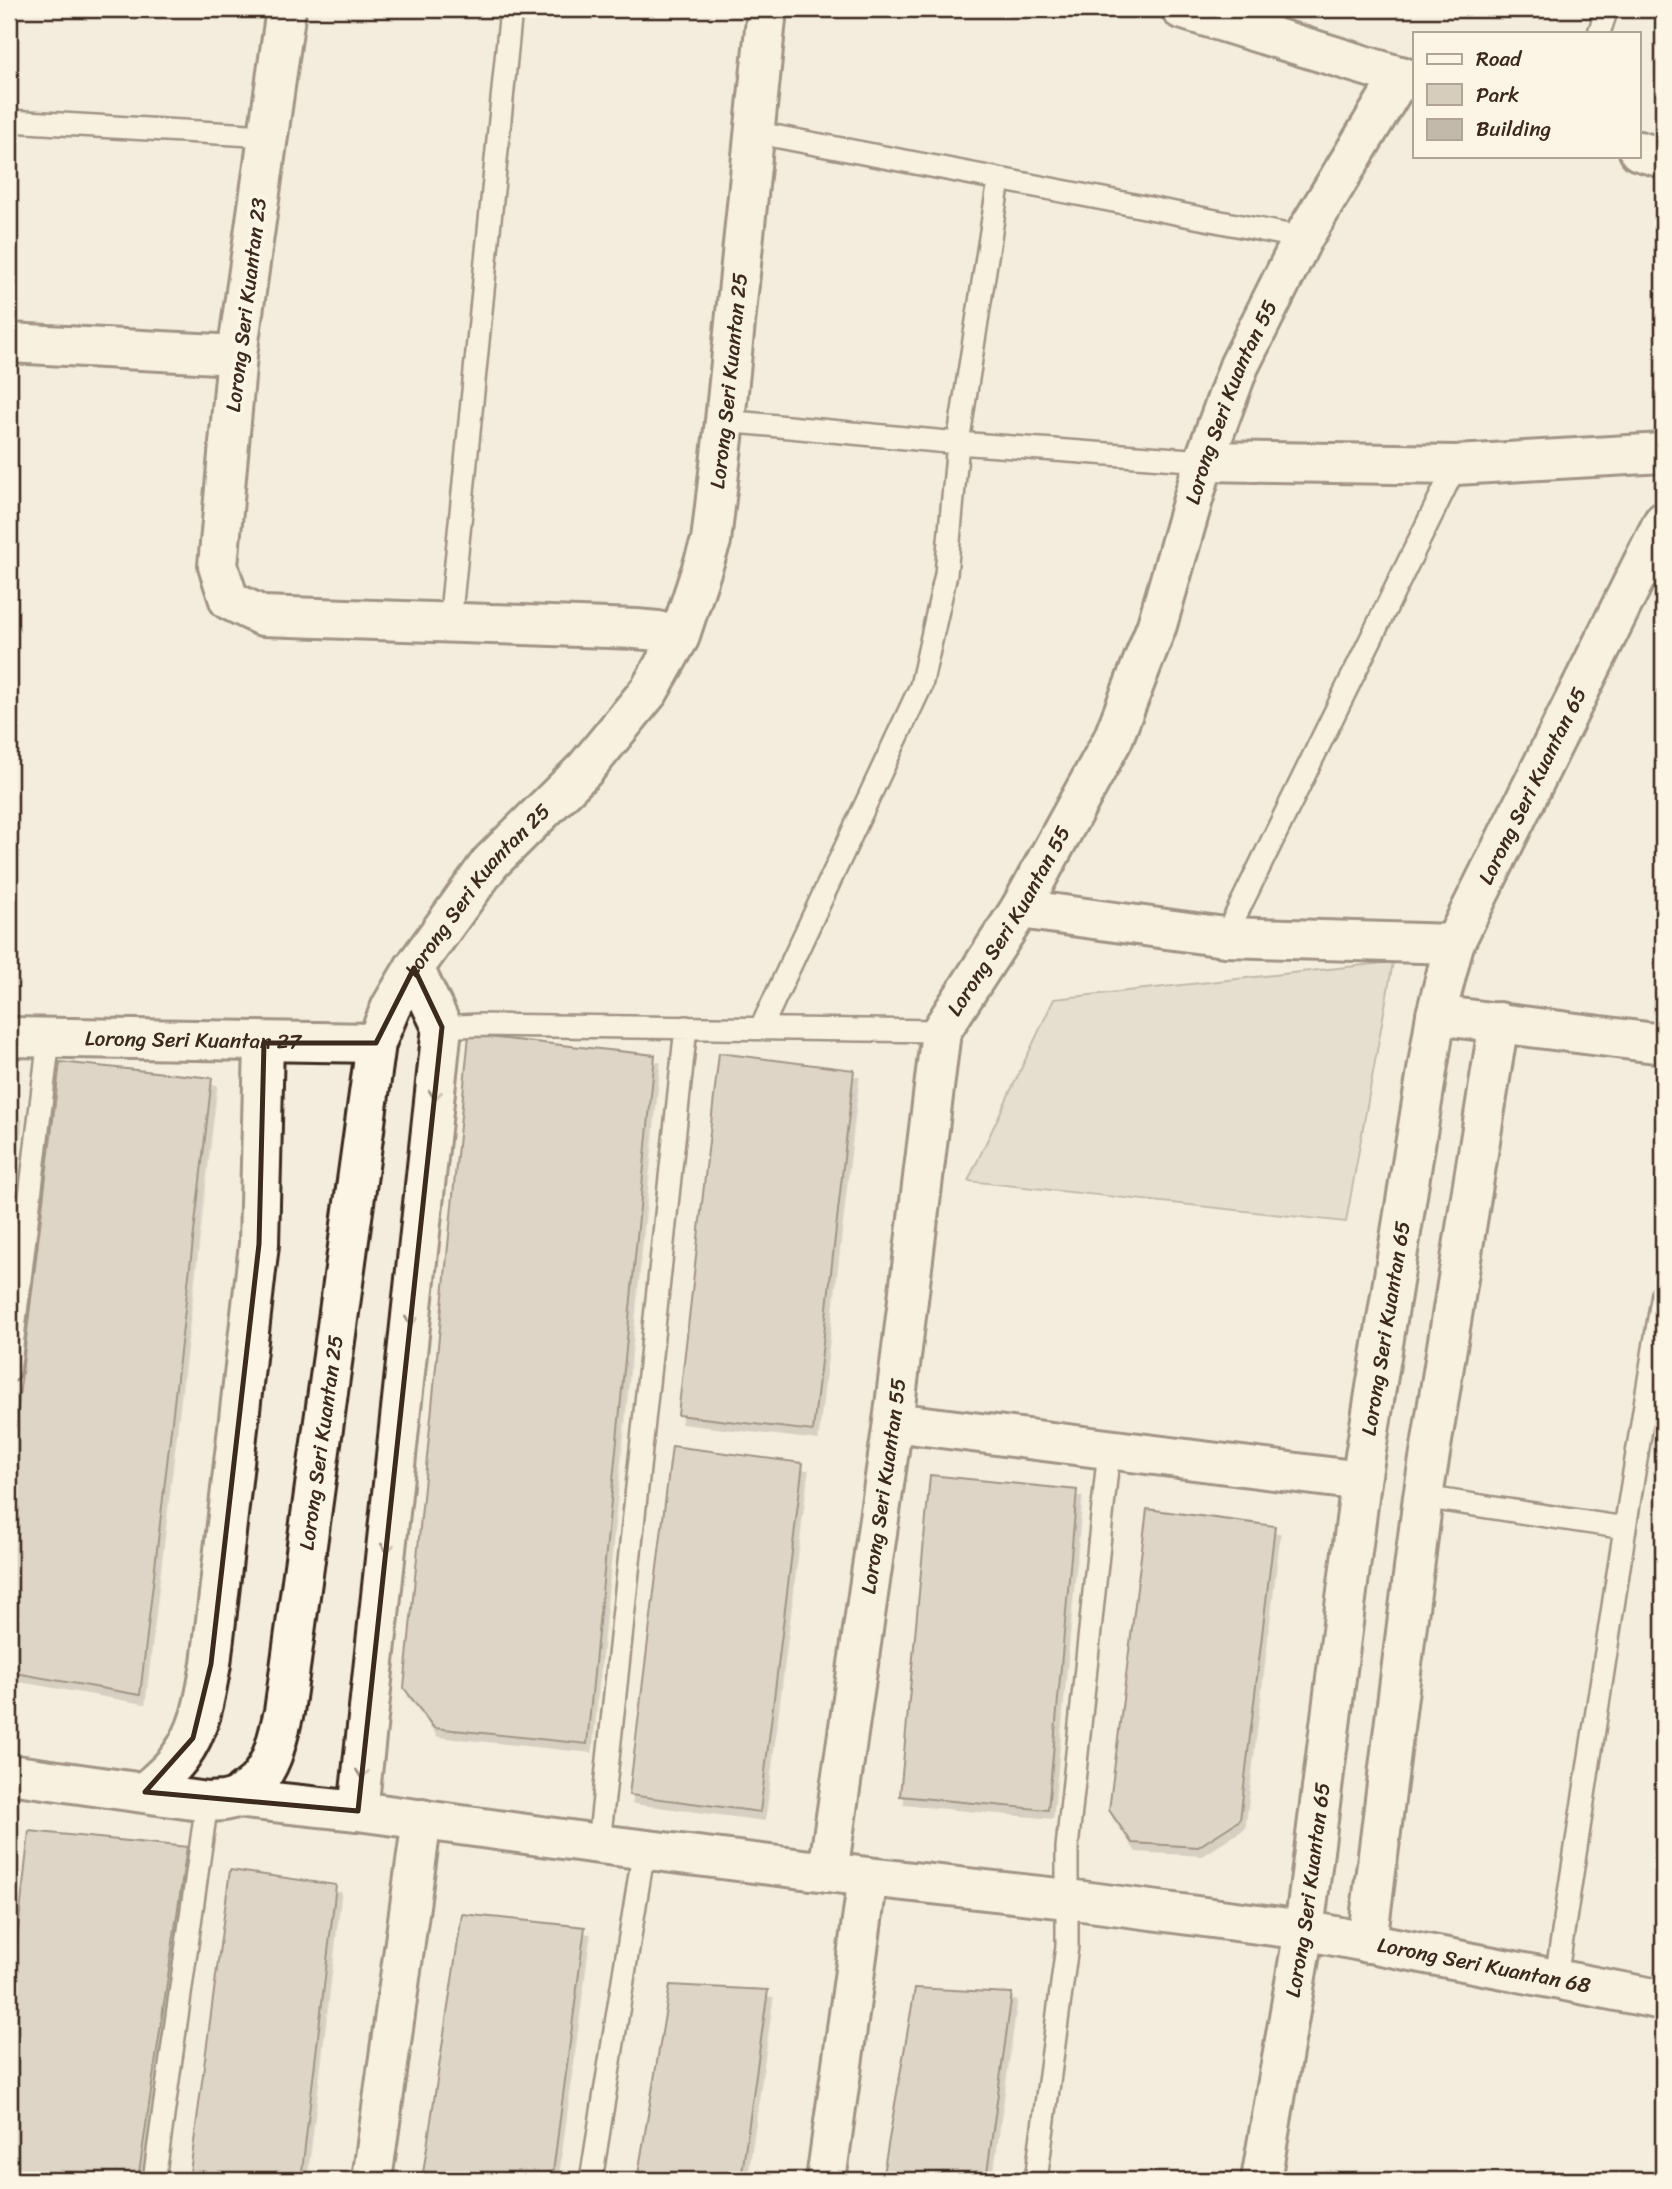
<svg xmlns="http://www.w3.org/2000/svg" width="1672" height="2189" viewBox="0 0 1672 2189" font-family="Sriracha,sans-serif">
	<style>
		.green { fill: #d6cdbd; stroke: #887c6e; stroke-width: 2 }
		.building { fill: #c3b9aa; stroke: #3b2a1e; stroke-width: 2; filter: url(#shadow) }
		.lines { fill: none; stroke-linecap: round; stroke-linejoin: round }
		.service-casing { stroke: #3b2a1e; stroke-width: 26 }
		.minor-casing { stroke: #3b2a1e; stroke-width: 44 }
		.tertiary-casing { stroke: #3b2a1e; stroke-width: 44 }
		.service { stroke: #fcf5e5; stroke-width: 21 }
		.minor { stroke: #fcf5e5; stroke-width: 38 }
		.tertiary { stroke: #fcf5e5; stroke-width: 38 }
		.oneway { stroke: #9c9082 }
		.marked { fill: none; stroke: #3b2a1e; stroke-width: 5; stroke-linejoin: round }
		.labels { text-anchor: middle; stroke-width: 7; stroke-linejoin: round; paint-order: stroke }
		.street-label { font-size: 21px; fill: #3b2a1e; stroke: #fcf5e5 }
	</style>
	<defs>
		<filter id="shadow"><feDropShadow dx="4.5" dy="8" stdDeviation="0" flood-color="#0004"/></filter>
	</defs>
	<rect width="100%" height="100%" fill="#f4eddd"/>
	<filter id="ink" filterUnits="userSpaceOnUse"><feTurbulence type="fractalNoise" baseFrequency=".0143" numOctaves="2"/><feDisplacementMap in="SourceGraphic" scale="14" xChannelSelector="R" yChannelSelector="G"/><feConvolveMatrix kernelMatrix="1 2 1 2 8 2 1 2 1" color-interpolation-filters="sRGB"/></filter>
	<g filter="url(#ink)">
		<path class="green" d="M1393,962L1346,1222L968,1181L1054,999Z"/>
		<path class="building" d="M469,1035L655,1055L587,1744L434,1728L404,1688Z
			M719,1053L854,1070L813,1431L678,1415Z
			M60,1062L212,1078L140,1695L9,1672V1479Z
			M9,1111L17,1112L9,1190Z
			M672,1446L803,1463L760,1812L629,1795Z
			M930,1475L1077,1490L1048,1810L900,1796Z
			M1147,1509L1275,1526L1240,1820L1198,1847L1132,1843L1109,1810Z
			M29,1831L187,1847L138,2180H9V2014Z
			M230,1870L336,1885L301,2180H189Z
			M462,1914L585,1927L552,2180H422Z
			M670,1985L768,1990L741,2180H637Z
			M915,1988L1012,1993L986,2180H882Z"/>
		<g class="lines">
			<defs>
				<path id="service" d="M1599,33L1607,9
					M9,121L268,136
					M753,132C936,168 1120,201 1303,238
					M725,421L958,443L1204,461
					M450,623L511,9
					M1225,937L1456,465
					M442,1027L478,1025L941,1031
					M761,1028L921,686L946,574L958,443L999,180
					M9,1371L49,1038
					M1423,1497L1625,1528
					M599,1844L686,1027
					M1556,1978L1625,1528L1663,1293
					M154,2180L207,1802
					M591,2180L644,1849
					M1036,2180L1067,1946V1848L1109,1450"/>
				<g id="minor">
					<path d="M286,9L237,355L218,566L229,600L262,616L636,629L658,631L679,638"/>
					<path d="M1181,9L1415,81"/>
					<path d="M1639,151L1663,158"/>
					<path d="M9,343L237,355"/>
					<path d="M1204,461L1456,465L1663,453"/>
					<path d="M1020,909L1225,937L1454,944"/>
					<path d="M1436,1015L1663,1044"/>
					<path id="s1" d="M9,1037L376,1043"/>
					<path d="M893,1422L1361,1481"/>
					<path d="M145,1792C157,1781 171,1770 180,1757C201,1729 205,1697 211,1664L259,1244L264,1043"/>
					<path d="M358,1811L442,1027L414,968"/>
					<path id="s2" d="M828,1872L893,1422L941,1031L1020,909L1113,739L1157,625L1204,461L1239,366L1303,238L1401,76"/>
					<path d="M1367,1943L1423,1497L1499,1022"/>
					<path d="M372,2180L422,1819"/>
					<path d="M826,2180L868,1877"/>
					<path id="s3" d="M1261,2180L1304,1930L1361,1481L1436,1015L1454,944L1663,522"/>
				</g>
				<g id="tertiary">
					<path id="s4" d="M9,1774L207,1802L224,1801L236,1798L358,1811L599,1844L868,1877L1067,1899L1304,1930L1663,2000"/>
					<path id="s5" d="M236,1798C243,1792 252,1787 258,1780C274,1762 278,1734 284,1712L376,1043L391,1007L414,968L490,863L585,769L649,691L679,638L711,541L725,421L767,9"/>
				</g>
			</defs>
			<use href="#service" class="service-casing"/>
			<use href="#minor" class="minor-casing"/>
			<use href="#tertiary" class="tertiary-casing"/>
			<use href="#service" class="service"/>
			<use href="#minor" class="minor"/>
			<use href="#tertiary" class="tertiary"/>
		</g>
		<defs><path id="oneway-chevron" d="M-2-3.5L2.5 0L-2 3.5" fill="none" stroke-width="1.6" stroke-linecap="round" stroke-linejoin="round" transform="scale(1.75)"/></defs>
		<g class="oneway">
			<use href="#oneway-chevron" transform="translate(435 1095) rotate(96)"/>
			<use href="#oneway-chevron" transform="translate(411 1321) rotate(96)"/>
			<use href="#oneway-chevron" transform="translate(387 1548) rotate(96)"/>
			<use href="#oneway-chevron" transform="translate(362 1774) rotate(96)"/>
		</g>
	</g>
	<path d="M0 0H1672V2189H0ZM414,968L442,1027L358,1811L145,1792L193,1738L211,1664L259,1244L264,1043H376Z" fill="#f4eddd" fill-opacity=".55" fill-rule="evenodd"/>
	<path class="marked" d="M414,968L442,1027L358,1811L145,1792L193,1738L211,1664L259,1244L264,1043H376Z"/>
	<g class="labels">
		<g class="street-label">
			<text transform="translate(246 305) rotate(-83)" y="7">Lorong Seri Kuantan 23</text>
			<text dy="7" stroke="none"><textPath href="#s5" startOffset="1550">Lorong Seri Kuantan 25</textPath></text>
			<text dy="7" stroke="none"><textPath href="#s2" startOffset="1545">Lorong Seri Kuantan 55</textPath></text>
			<text dy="7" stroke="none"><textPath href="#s3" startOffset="1428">Lorong Seri Kuantan 65</textPath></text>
			<text dy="7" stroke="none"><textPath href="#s5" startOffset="962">Lorong Seri Kuantan 25</textPath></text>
			<text dy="7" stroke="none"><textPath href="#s2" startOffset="978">Lorong Seri Kuantan 55</textPath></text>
			<text dy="7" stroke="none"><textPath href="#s1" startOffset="184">Lorong Seri Kuantan 27</textPath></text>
			<text dy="7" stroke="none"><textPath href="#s3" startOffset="861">Lorong Seri Kuantan 65</textPath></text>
			<text dy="7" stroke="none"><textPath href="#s5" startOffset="374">Lorong Seri Kuantan 25</textPath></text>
			<text dy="7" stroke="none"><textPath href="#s2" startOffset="390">Lorong Seri Kuantan 55</textPath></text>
			<text dy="7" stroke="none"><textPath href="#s3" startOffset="294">Lorong Seri Kuantan 65</textPath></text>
			<text dy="7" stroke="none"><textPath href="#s4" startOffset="1489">Lorong Seri Kuantan 68</textPath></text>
		</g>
	</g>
	<rect width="1672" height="2189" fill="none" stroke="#fcf5e5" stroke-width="35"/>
	<rect x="18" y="18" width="1637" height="2154" fill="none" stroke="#3b2a1e" stroke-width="2.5" filter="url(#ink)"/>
	<rect x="1413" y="32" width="228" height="126" fill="#fcf5e5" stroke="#afa495" stroke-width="2"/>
	<rect x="1427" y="54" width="35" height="10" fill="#fcf5e5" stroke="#afa495" stroke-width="2"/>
	<text x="1476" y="66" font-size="21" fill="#3b2a1e">Road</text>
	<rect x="1427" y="84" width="35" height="21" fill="#d6cdbd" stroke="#afa495" stroke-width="2"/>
	<text x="1476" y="102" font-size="21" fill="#3b2a1e">Park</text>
	<rect x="1427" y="119" width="35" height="21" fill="#c3b9aa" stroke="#afa495" stroke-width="2"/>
	<text x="1476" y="136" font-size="21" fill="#3b2a1e">Building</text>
</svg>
